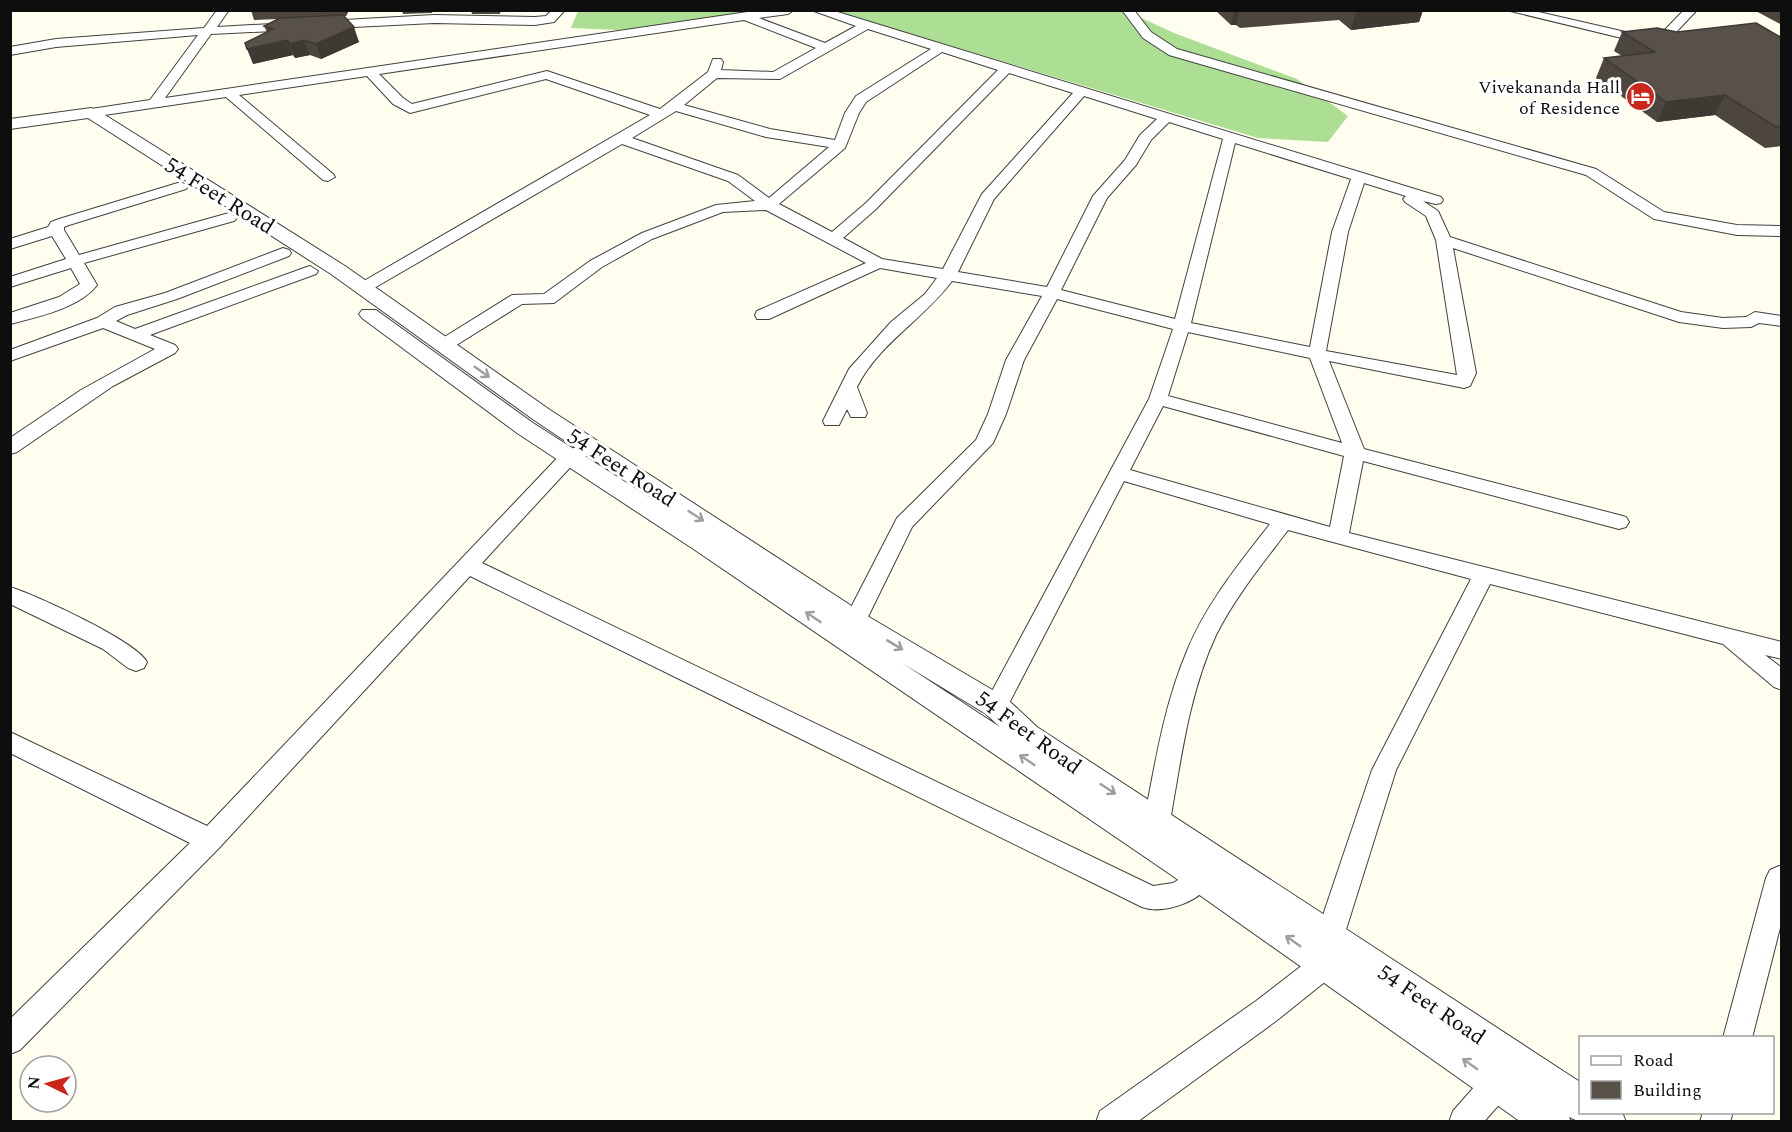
<svg xmlns="http://www.w3.org/2000/svg" width="1792" height="1132" viewBox="0 0 1792 1132" font-family="Spectral,serif">
	<style>
		.forest { fill: #acdf93 }
		.lines { fill: none; stroke-linecap: round; stroke-linejoin: round }
		.minor-casing { stroke: #414141; stroke-width: 2 }
		.tertiary-casing { stroke: #414141; stroke-width: 2 }
		.minor { fill: #fff; fill-rule: evenodd }
		.tertiary { fill: #fff; fill-rule: evenodd }
		.wall { fill: #4c463f }
		.shaded-wall { fill: #3e3933 }
		.building { fill: #585149; stroke: #3e3933; stroke-width: 1.5 }
		.oneway { stroke: #9f9f9f }
		.labels { text-anchor: middle; stroke-width: 6; stroke-linejoin: round; paint-order: stroke }
		.far-poi-label { font-size: 18px; fill: #0e0e0e; stroke: #fff; text-anchor: end }
		.street-label { font-size: 22px; fill: #0e0e0e; stroke: #fff }
	</style>
	<rect width="100%" height="100%" fill="#fffeef"/>
	<path class="forest" d="M578,11V10L758,11L619,30L571,28Z
		M834,11H1126L1174,33L1297,79L1348,116L1328,142L1258,138Z"/>
	<g class="lines">
		<defs>
			<path id="minor" d="M217,10H229L217,27L434,15L535,17L546,16L552,10H565L554,22L535,25L434,23L211,34L165,98L761,10H794L788,14L759,18L825,43L856,26L811,10H831L1441,197L1443,200L1441,203L1436,204L1423,201L1438,211L1450,237L1681,312L1723,318L1746,317L1755,312L1782,316V326L1759,323L1751,327L1723,328L1679,322L1453,248L1476,373L1470,386L1464,388L1329,361L1364,449L1619,515L1626,517L1629,522L1626,527L1619,529L1363,461L1349,533L1782,642V659L1765,655L1782,668V690L1774,687L1723,644L1490,584L1396,770L1344,936L1340,964L1336,973L1276,1021L1137,1122H1096L1100,1111L1256,1001L1313,957L1316,936L1372,770L1471,579L1288,530C1263,563 1235,597 1216,635C1189,693 1181,759 1170,821L1166,829L1157,832L1148,829L1144,821C1155,764 1164,705 1187,651C1206,604 1239,564 1270,524L1124,481L1004,713L996,715L988,713L984,706L1149,399L1173,329L1057,299L1024,360L1006,414L993,443L912,527L863,627L855,629L847,627L844,621L897,518L976,440L988,414L1006,360L1042,296L952,281C924,319 878,344 857,387L867,413L865,417H851L847,409L839,425H825L823,421L849,369L891,322L925,294L937,278L880,268L769,319H757L755,315L757,311L866,263L766,210L723,212L652,239L602,267L554,303L522,304L450,349H438L435,345L438,341L512,295L544,294L590,261L642,233L716,205L755,201L728,181L622,144L369,291H357L355,288L357,285L650,115L546,79L410,113L393,104L367,76L239,95L333,174L335,177L328,181L323,180L226,97L91,117L86,116L84,113L91,109L150,100L198,35L56,47L10,55V47L56,39L204,28ZM744,20L816,48L773,72L721,70L723,62L721,59H713L708,72L660,109L547,71L412,104L403,98L379,74ZM868,29L931,49L856,96L845,113L835,140L770,129L684,105L717,78L780,79ZM942,52L998,70L866,203L832,232L779,204L845,148L859,113L866,102ZM1009,73L1073,93L982,194L943,269L882,259L843,238L876,209ZM1084,96L1157,119L1140,135L1125,160L1093,196L1047,287L958,272L994,199ZM676,111L766,137L829,147L769,198L738,175L632,138ZM1169,122L1223,139L1175,319L1061,290L1107,198L1136,165L1151,140ZM1235,143L1351,179L1332,232L1310,347L1191,323ZM1364,183L1406,196L1403,199L1405,202L1426,216L1436,240L1457,375L1326,351L1348,232ZM1188,332L1310,358L1342,443L1168,396ZM1163,406L1344,456L1330,527L1130,470Z
				M1122,10H1134L1151,32L1177,49L1596,169L1664,212L1737,225L1782,226V236L1737,235L1654,219L1586,175L1169,55L1143,38Z
				M1506,10H1530L1656,39L1684,10H1697L1663,46L1659,47Z
				M181,182L188,186L186,189L69,225L64,227V230L79,255L229,213L237,218L234,221L84,263L97,285C80,308 37,317 10,324V313L59,297L80,284L71,268L10,287V277L66,259L52,236L10,249V239L48,227L51,222L59,219Z
				M283,248L289,250L291,253L289,256L177,299L127,315L116,321L135,329L304,268L310,266L318,271L316,274L150,335L175,345L178,349L175,353L113,386L17,452L10,454V438L81,390L155,349L103,328L10,361V350L97,318L115,307L165,293Z
				M591,441L598,443L601,447L598,451L576,461L482,563L1153,886L1173,883L1201,866L1210,870L1214,878C1203,901 1165,915 1142,907L470,576L219,848L20,1050L10,1054V1019L190,843L10,753V732L207,826L562,453Z
				M10,587C36,595 136,641 147,662L144,668L136,671L128,668L103,649L10,604Z
				M1779,866H1782V920L1752,1038H1723L1766,878L1770,870Z
				M1498,1059L1508,1064C1519,1088 1499,1104 1484,1122H1449L1453,1111L1483,1077L1488,1064Z
				M1703,1112H1733L1730,1122H1700Z"/>
			<path id="tertiary" d="M91,108L97,110L345,266L550,410L864,614L1006,698L1037,727L1580,1082V1112H1622L1626,1122H1580L1569,1117L1571,1122H1521L1167,872L695,550L517,433L362,318L359,314L362,310H376L533,423L655,501L534,420L331,274L88,118L10,129V119ZM902,663L986,714L1000,727Z"/>
		</defs>
		<use href="#minor" class="minor-casing"/>
		<use href="#tertiary" class="tertiary-casing"/>
		<use href="#minor" class="minor"/>
		<use href="#tertiary" class="tertiary"/>
	</g>
	<path class="wall" d="M251,10H349L346,16H344L359,42L321,59L310,55L295,58L293,55L253,64L267,32L264,26L278,19L254,20Z
		M402,10H433L432,13L403,14Z
		M471,10H501L500,14H472Z
		M1215,10H1423L1419,22L1351,30L1339,20L1240,28L1236,25H1231Z
		M1754,10H1782V25Z
		M1622,32H1677L1782,38V146L1765,148L1715,115L1657,122L1596,78L1604,58L1622,56L1614,51Z"/>
	<path class="shaded-wall" d="M345,10H349L346,16Z
		M1234,10H1239L1236,25H1231Z
		M1423,10L1419,22L1351,30L1356,11Z
		M354,27L359,42L321,59L316,44Z
		M287,40L293,55L253,64L247,49Z
		M304,40L310,55L295,58L290,44Z
		M1725,95L1715,115L1657,122L1666,102Z"/>
	<path class="building" d="M343,15L354,27L316,44L304,40L290,44L287,40L247,49L245,43L273,29L264,26L280,18Z
		M1756,23L1782,38V126L1776,127L1725,95L1666,102L1604,58L1655,52L1622,32L1657,28L1677,32Z"/>
	<defs><path id="oneway-shaft" d="M-6 0H5M1.5-3L5.5 0L1.5 3" fill="none" stroke-width="1.6" stroke-linecap="round" stroke-linejoin="round" transform="scale(1.5)"/></defs>
	<g class="oneway">
		<use href="#oneway-shaft" transform="translate(482 372) rotate(35)"/>
		<use href="#oneway-shaft" transform="translate(696 516) rotate(33)"/>
		<use href="#oneway-shaft" transform="translate(813 617) rotate(-146)"/>
		<use href="#oneway-shaft" transform="translate(895 645) rotate(31)"/>
		<use href="#oneway-shaft" transform="translate(1027 760) rotate(-146)"/>
		<use href="#oneway-shaft" transform="translate(1108 789) rotate(33)"/>
		<use href="#oneway-shaft" transform="translate(1293 941) rotate(-145)"/>
		<use href="#oneway-shaft" transform="translate(1470 1064) rotate(-145)"/>
	</g>
	<defs>
		<symbol id="hotel-disc" viewBox="-11 -11 22 22"><circle r="9.5" fill="#ca261a" stroke="#fff"/><path d="M-6-4.5h1.5V1H6V5H4.5V3h-9V5H-6ZM-4 0a1.8 1.8 0 1 1 3.6 0ZM.5 0V-2.5h3Q6-2.5 6 0Z" fill="#fff"/></symbol>
	</defs>
	<g fill-rule="evenodd">
		<use href="#hotel-disc" x="1624" y="80" width="33" height="33"/>
	</g>
	<g class="labels">
		<g class="far-poi-label">
			<text x="1620" y="93">Vivekananda Hall<tspan x="1620" dy="21">of Residence</tspan></text>
		</g>
		<g class="street-label">
			<text transform="translate(220 195) rotate(32)" y="8">54 Feet Road</text>
			<text transform="translate(622 467) rotate(33)" y="8">54 Feet Road</text>
			<text transform="translate(1029 732) rotate(36)" y="8">54 Feet Road</text>
			<text transform="translate(1432 1004) rotate(34)" y="8">54 Feet Road</text>
		</g>
	</g>
	<rect width="1792" height="1132" fill="none" stroke="#0e0e0e" stroke-width="24"/>
	<rect x="1579" y="1036" width="195" height="78" fill="#ffffff" stroke="#9f9f9f" stroke-width="1.5"/>
	<rect x="1591" y="1056" width="30" height="9" fill="#ffffff" stroke="#9f9f9f" stroke-width="1.5"/>
	<text x="1633" y="1066" font-size="18" fill="#0e0e0e">Road</text>
	<rect x="1591" y="1081" width="30" height="18" fill="#585149" stroke="#9f9f9f" stroke-width="1.5"/>
	<text x="1633" y="1096" font-size="18" fill="#0e0e0e">Building</text>
	<g transform="translate(48 1084) rotate(275)"><circle r="28" fill="#ffffff" stroke="#9f9f9f" stroke-width="1.5"/>
	<path d="M0-4.5L10 22L0 15L-10 22Z" fill="#ca261a"/>
	<text y="-9" font-size="16" font-weight="bold" text-anchor="middle" fill="#0e0e0e">N</text>
	</g>
</svg>
